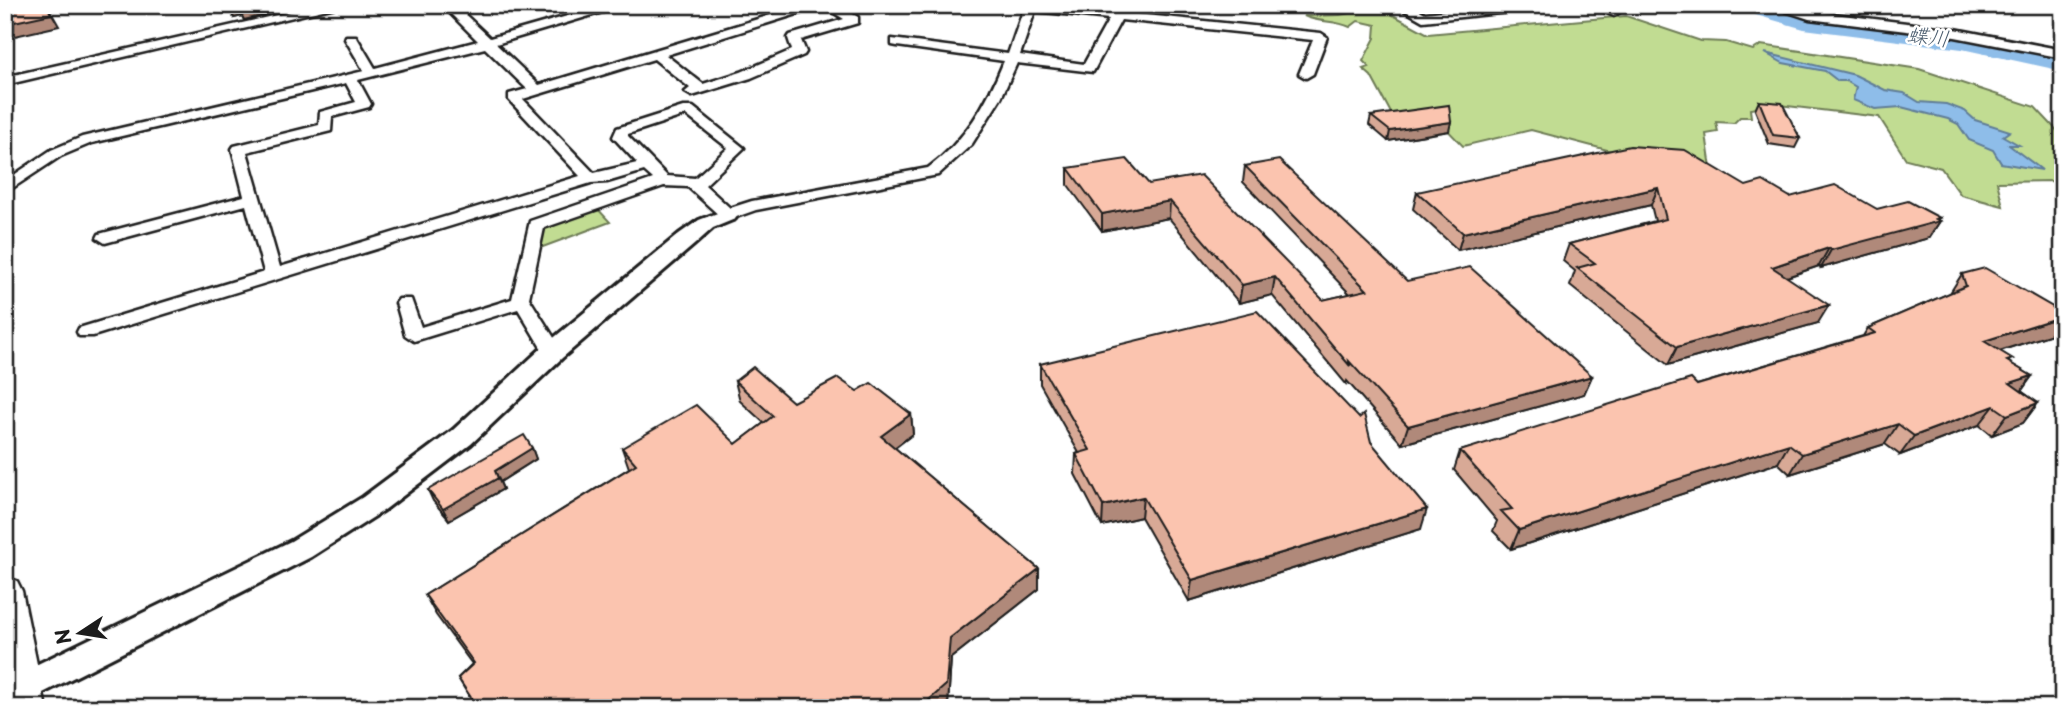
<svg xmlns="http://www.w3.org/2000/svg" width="2068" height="713" viewBox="0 0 2068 713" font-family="'Playpen Sans','Klee One',sans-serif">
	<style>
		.green { fill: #c1dc92; stroke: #6e7c57; stroke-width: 2 }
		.water { fill: #8ebde9; stroke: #607d97; stroke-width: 2 }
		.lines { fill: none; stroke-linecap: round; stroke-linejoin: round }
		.river { fill: #8ebde9; fill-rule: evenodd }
		.minor-casing { stroke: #1c1c1c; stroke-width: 5 }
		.tertiary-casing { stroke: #1c1c1c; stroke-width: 6 }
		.secondary-casing { stroke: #1c1c1c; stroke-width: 5 }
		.minor { fill: #fff; fill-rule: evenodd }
		.tertiary { fill: #fff; fill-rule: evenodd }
		.secondary { fill: #fff; fill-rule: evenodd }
		.wall { fill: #d8a996; stroke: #1c1c1c; stroke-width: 2 }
		.shaded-wall { fill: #b0897a; stroke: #1c1c1c; stroke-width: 2 }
		.building { fill: #fbc4af; stroke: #1c1c1c; stroke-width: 2 }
		.labels { text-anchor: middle; stroke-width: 5; stroke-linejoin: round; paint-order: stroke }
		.far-water-label { font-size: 21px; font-style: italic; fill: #4a5c6e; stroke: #fff }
	</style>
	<rect width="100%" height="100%" fill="#fff"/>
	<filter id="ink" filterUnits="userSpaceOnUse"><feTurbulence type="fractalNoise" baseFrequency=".0143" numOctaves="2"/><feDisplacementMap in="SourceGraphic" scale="14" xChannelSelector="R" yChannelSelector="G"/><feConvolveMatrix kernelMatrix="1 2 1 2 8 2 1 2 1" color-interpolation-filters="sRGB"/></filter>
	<g filter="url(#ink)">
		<path class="green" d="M1380,8L1428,34L1626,16L1701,41L1726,42L1753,50L1761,45L1919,69L2035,107L2063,137V186L2054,181L1997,182L2003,206L1961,195L1941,168L1906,159L1879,117L1779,105L1750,109L1751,117H1740L1734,123L1716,122L1718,132L1706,134L1711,168L1615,152L1531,130L1463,146L1432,114L1391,113L1371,76L1363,69L1369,67L1363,61L1375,38L1376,25L1358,21L1350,27C1335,20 1319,23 1304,16L1339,15Z
			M596,207L610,222L540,248V231L544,226Z"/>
		<path class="water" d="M1765,53L1855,75L1885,90L1904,93L1919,102L1946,104L1965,111L1975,120L2010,131L2003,136L2019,145H2009L2042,170L2001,163L1993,150L1969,140L1958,124L1948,119L1901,107L1875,109L1853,100L1856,87L1846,81H1838L1825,71L1783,63Z"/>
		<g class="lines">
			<path class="river" d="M1738,5H1780L1807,13L1962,33L2063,53V71L1962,49L1804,29L1742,11Z"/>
			<defs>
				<path id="minor" d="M321,5H344L5,85V77Z
					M442,5H455L490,38L606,5H626L496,44L539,85L804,5H837L858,17V23L801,40L806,52L804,55L751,78L692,96L685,92L690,88L654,59L523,99L594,173L637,163L613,137L617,128L683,107H693L744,148L705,185L730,208L752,201L928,168C965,141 987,103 1004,61L897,46L892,45V39L1008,54L1025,5H1048L1321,33L1327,37L1313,74L1306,78L1299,74L1313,40L1121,20L1093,72L1017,63L1001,98L972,144L938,175L756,210L728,220L722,218L688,187L664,186L544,228L529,298L563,352L560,356H546L518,309L414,341L405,335L396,303L399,299H411L421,327L512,299L530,221L653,179L644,171L607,182L591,183L93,336H79L77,332L79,328L264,272L246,205L105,243L97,238L99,234L244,196L232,149L234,146L319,125L320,112L356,102L346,83L92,143L61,156L5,193V181L51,150L82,137L364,71L345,39L346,36H356L375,68L478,41ZM823,6L844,19L790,35L788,38L792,50L741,72L703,84L666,55ZM1035,11L1109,19L1084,64L1020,55ZM485,48L527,89L509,94V100L580,176L280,267L247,152L331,131L332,117L369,107L371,104L358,80ZM686,115L728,148L695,178L667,176L628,136V134Z
					M1298,5H1327C1320,11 1305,11 1298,5Z
					M1395,5H1410L1425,13L1501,5H1544L1538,9L1423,21Z
					M1587,5H1606L1620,12L1614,16Z
					M1767,5H1787L1810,11L1955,29L2063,50V58L1955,37L1809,19Z"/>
				<path id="tertiary" d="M728,209L735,211L738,215L735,219L713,228L695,244L562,358L471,444L383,511L311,557L35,697L23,701L11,697L6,687L11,677L291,541L363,497L453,430L544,346L679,234L699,220Z"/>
				<path id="secondary" d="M5,577L17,581L22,591L46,708H8L5,694Z"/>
			</defs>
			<use href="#minor" class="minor-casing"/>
			<use href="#tertiary" class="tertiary-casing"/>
			<use href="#secondary" class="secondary-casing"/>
			<use href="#minor" class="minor"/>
			<use href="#tertiary" class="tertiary"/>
			<use href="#secondary" class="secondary"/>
		</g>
		<path class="wall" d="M117,5H162L118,7Z
			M225,5H308L244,20L242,16L234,18Z
			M1759,101L1800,138L1795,148L1769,144L1755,110Z
			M1371,116L1449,131L1388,141L1369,125Z
			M1245,166L1407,281L1592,376L1584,394L1402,444L1347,381L1346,384L1272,295L1239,303L1169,218L1102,231L1068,185V168L1149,184L1323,300L1350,294L1243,182Z
			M1746,186L1790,197L1877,209L1940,221L1929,238L1821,268L1819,266L1787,277L1818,323L1668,365L1570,286L1575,271L1563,261L1569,244L1655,221L1651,205L1458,250L1413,209L1417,192Z
			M1962,274L2052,334L2000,351L2010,363L2032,376L2021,391L2038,403L2023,423L1992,435L1979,425L1900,455L1885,444L1790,474L1778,463L1511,549L1493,531L1497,521L1454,470L1460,451L1697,385L1863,336L1868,328L1950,293Z
			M1040,364L1371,442L1421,529L1189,601L1141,517L1102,526L1075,474L1076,454L1079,453L1040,384Z
			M735,381L793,402L857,391L911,414L913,434L895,448L1039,569V589L951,658L948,705L945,708H476L458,678L472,664L436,615L425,595L629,468L622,448L736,444L764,423L740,401Z
			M532,448L536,459L500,482L503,489L449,520L433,501L428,490Z"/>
		<path class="shaded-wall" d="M47,5L59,26L11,37L8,33L5,34V24Z
			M228,5H308L244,20L242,16L234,18Z
			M1451,122L1449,131L1388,141L1390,131Z
			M1658,188L1651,205L1458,250L1463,233Z
			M1170,201L1169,218L1102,231V214Z
			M1940,218L1938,221H1940L1929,238L1821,268L1831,250Z
			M1829,248L1819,266L1763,285L1772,267Z
			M1275,277L1272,295L1239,303L1242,285Z
			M1829,305L1818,323L1668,365L1677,347Z
			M2063,316V320L2052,334L1971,360L1984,341Z
			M1592,376L1584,394L1402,444L1408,426Z
			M2032,376L2018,396L2010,383Z
			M2038,403L2023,423L1992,435L2007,415Z
			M1994,406L1979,425L1900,455L1914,436Z
			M911,414L913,434L883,456L881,436Z
			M1898,424L1885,444L1790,474L1802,454Z
			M1789,444L1778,463L1511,549L1519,530Z
			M532,448L536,459L500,482L495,471Z
			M498,478L503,489L449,520L443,509Z
			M1143,497L1141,517L1102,526L1103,506Z
			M1427,509L1421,529L1189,601L1192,580Z
			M1039,569V589L951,658L948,705L945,708H930L929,700L950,638Z"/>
		<path class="building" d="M5,5H47L51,14L5,24Z
			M1759,101L1782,103L1800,138L1773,135Z
			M1449,105L1451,122L1390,131L1371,116Z
			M1630,146L1685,150L1746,186L1763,181L1790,197L1835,185L1877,209L1908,201L1940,218L1936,219L1940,221L1831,250L1829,248L1772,267L1829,305L1677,347L1577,268L1595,263L1569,244L1666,219L1658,188L1463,233L1417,192Z
			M1127,159L1149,184L1201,175L1323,300L1367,290L1245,166L1279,160L1407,281L1470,267L1592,376L1408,426L1349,361L1350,366L1275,277L1242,285L1170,201L1102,214L1068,168Z
			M1985,268L2063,313V316L1984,341L2013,359L2007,361L2032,376L2010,383L2038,403L2007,415L1994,406L1914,436L1898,424L1802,454L1789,444L1519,530L1501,511L1512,509L1460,451L1691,379L1697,385L1875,333L1868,328L1966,286L1962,274Z
			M1257,311L1359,418L1364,414L1371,442L1427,509L1192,580L1143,497L1103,506L1076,454L1090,450L1040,364Z
			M753,367L793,402L838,378L857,391L871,383L911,414L881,436L1039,569L950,638L946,685L929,700L938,708H478L458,678L474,663L425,595L636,464L622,448L696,405L736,444L773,416L735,381Z
			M524,435L532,448L495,471L498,478L443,509L428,490Z"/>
	</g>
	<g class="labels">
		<g class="far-water-label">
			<text transform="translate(1928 37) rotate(7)" y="7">蝶川</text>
		</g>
	</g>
	<rect width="2068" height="713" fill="none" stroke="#fff" stroke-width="28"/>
	<rect x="14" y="14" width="2040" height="685" fill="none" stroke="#1c1c1c" stroke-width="2.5" filter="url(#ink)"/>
	<g transform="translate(80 633) rotate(258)" stroke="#ffffff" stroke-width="5" paint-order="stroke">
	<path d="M0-5L12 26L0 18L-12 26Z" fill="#1c1c1c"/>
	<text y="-10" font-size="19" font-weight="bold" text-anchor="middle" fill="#1c1c1c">N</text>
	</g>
</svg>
